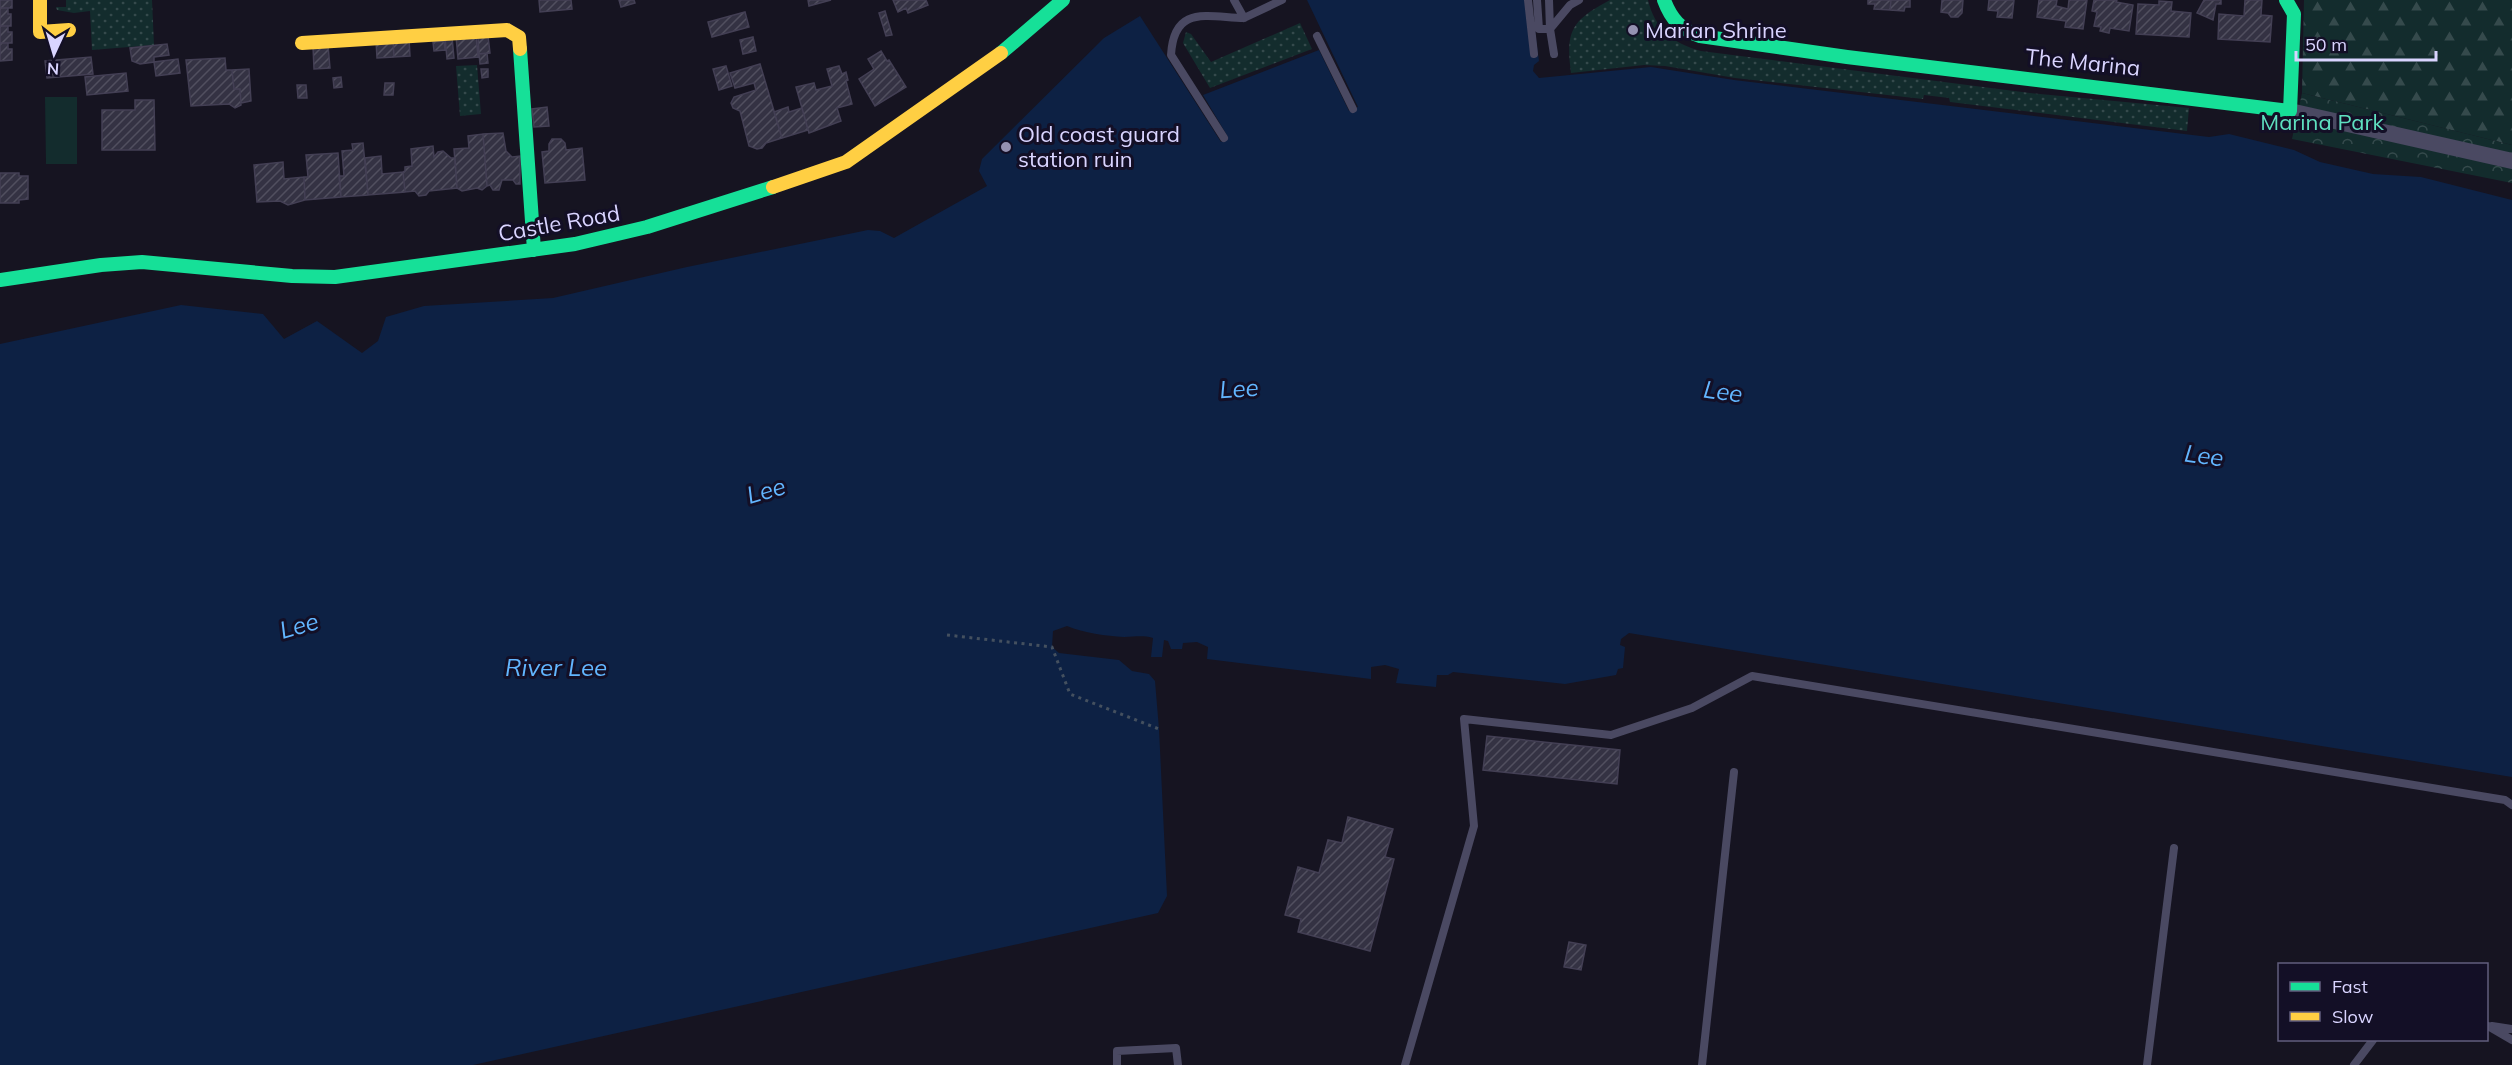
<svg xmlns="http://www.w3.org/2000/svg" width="2512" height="1065" viewBox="0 0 2512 1065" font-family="Mulish,sans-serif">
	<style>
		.grass { fill: url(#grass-dots) }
		.forest { fill: url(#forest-firs) }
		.park { fill: url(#park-crowns) }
		.garden { fill: #132c2d }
		.water { fill: #0d2144 }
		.building { fill: url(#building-hatch); stroke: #433f54; stroke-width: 1.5 }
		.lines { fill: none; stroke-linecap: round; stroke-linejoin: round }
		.path { stroke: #44505f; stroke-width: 3; stroke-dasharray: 3 4.5; stroke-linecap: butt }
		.lane { stroke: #4a4962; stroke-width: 8 }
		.street { stroke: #4a4962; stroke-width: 16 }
		.fast { stroke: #16e098; stroke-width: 14 }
		.slow { stroke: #ffcf43; stroke-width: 14 }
		.poi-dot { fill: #9591b1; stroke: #130f26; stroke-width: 2 }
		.labels { text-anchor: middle; stroke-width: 6; stroke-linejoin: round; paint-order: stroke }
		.poi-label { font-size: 22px; fill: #d9d4ff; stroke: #130f26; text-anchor: start }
		.street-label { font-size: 22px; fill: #d9d4ff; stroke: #130f26 }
		.park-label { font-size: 22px; fill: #5fe0c0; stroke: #130f26 }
		.water-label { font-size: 24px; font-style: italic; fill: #62b6ff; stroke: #130f26 }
	</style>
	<defs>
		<pattern id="grass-dots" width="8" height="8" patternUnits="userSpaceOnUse" patternTransform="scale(1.5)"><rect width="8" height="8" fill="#132c2d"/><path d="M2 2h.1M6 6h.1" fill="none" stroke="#354a4c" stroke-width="1.8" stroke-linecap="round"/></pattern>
		<pattern id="forest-firs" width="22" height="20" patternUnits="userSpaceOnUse" patternTransform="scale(1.5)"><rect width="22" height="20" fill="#132c2d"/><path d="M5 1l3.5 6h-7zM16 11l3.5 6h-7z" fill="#354a4c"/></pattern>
		<pattern id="park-crowns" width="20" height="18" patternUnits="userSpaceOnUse" patternTransform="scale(1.5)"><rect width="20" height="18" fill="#132c2d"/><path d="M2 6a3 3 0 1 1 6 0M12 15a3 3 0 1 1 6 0" fill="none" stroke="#354a4c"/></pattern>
		<pattern id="building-hatch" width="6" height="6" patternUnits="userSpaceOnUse" patternTransform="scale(1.5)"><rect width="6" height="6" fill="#343243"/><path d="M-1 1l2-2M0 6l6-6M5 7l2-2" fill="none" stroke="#514f5f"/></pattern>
	</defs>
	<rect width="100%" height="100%" fill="#161421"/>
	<path class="grass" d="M66,0H152L154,45L92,50L90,11L74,13L57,10L56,7H66Z
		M1610,0H1648C1655,29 1672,43 1701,51L2030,93L2189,108L2187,131L1950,102L1949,98L1924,95L1923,99L1735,78L1665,66L1644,65L1571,73C1565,29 1573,20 1610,0Z
		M1300,23L1312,49L1210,88L1183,43L1186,32L1191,34L1211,62Z
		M477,65L481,114L460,116L456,66Z"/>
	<path class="forest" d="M2304,0H2512V145L2302,93Z"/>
	<path class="park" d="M2302,93L2512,145V183L2292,139Z"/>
	<path class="garden" d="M45,97H77V164H46Z"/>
	<path class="water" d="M1307,0H1524L1532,10L1539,61L1534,65L1533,71L1539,78L1651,67L1734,80L2209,137L2229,134L2294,150L2320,162L2373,174L2421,177L2512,200V777L1629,633L1621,639L1620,645L1625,647L1623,668L1618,669L1616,675L1565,684L1453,672L1448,675H1437L1436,687L1396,683L1399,669L1385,665L1371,667V679L1207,659L1208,647L1197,642L1183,643L1182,649H1171L1168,641L1164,640L1162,657H1151L1153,638C1142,635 1135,637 1124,637C1106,636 1084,633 1067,626L1053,631L1052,647L1059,653L1119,660L1132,671L1149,674L1155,681L1159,729L1167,896L1158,913L473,1065H0V344L181,305L263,314L284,339L317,321L362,353L378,341L386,317L424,306L553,298L687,267L868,230L880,231L894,238L987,186L979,171L982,159L1104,38L1140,16L1221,142L1228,137L1203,95L1319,50L1349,111L1358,107Z"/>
	<path class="building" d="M0,0H12V8H0Z
		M539,0H571L572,9L540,12Z
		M619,0H634L635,3L621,7Z
		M808,0H831L809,6Z
		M893,0H926L928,5L908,13L906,8L898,12Z
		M1868,0H1891L1890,10L1874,9L1875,4H1868Z
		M1891,0H1910V7H1905L1904,11L1890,10Z
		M1942,0H1963L1962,13L1958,17H1951L1948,13L1941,12Z
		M1989,0H2014L2012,18L1997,17L1998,11L1988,10Z
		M2039,0H2057L2056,6L2068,9L2069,0H2087L2083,29L2065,27L2066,21L2037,17Z
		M2094,0H2117L2116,2L2133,5L2129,31L2110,28L2109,33L2100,31L2101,27L2094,26L2097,12L2092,11Z
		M2204,0H2221V4H2216L2213,20L2197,13Z
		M2245,0H2262L2261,15L2272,16L2270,42L2218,39L2219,14L2244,16Z
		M2159,1L2172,2L2171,11L2191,13L2189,37L2136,34L2138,4L2159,5Z
		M0,8H8V14H11V26H0Z
		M885,11L892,35L886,36L879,13Z
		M745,12L749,27L712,37L708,22Z
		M0,26H8V32H12V43H0Z
		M476,35L478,57L458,59L456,36Z
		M488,36L490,53L479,54L478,37Z
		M445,37H452L454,58L447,59Z
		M753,37L756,51L743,54L740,40Z
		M409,39L410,56L394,57L393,40Z
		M393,40L394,57L377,58L376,41Z
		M444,41L445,50L434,51L433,42Z
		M0,43H8V49H12V60L0,61Z
		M167,44L169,55L154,57V62L140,64L132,61L130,48Z
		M328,45L330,68L314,69L313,47Z
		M881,51L887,61L889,60L906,87L875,106L859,79L874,69L868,59Z
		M487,53L488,63L480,64L479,54Z
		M91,57L93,74L47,78L45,61Z
		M225,58L226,70H232L234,89H240L241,105L235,108L229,104L191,106L186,60Z
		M178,59L180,73L156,76L154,62Z
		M760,64L782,138L766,143L762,148L757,149L749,146L740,111L733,108L731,103L734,97L756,90L754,83L735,88L730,73Z
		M726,66L732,86L719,90L713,69Z
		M839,66L842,74L846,72L848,80L846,81L852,104L837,108L841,121L809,133L796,87L814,83L816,90L832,86L827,69Z
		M249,69L251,101L241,103L240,89H234L232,70Z
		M481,69H488V77L482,78Z
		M126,73L128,91L87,95L85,77Z
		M341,77L342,87L334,88L333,78Z
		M385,83H394L393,95H384Z
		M297,85H306L307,98H298Z
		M135,100H154L155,150H102V110H135Z
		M547,107L549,126L534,127L532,109Z
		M788,107L789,112L802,108L808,130L782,138L774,112Z
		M503,133L506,151L512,157L520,156V184H516L513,180H502L499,190H493L490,185L487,186L483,134Z
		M483,134L487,186L482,190L477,188L462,191L457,188L454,149L469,148L468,136Z
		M552,139H561L565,143L566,150L582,148L585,180L545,183L542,152L549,151V144Z
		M363,143L368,195L341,197L339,176H344L342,151L353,150L352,144Z
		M433,146L434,157L438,152L443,151L451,158H455L457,188L429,191L426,195L419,196L415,191L405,192L403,172L405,171V167L412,166L411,149Z
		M338,153L341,197L305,200L304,177H308L306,155Z
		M381,156L382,174L403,172L405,192L368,195L365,158Z
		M283,162L284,179L304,177L305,200L288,205L280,201L257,202L254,165Z
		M0,173H19V176H28V199L19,200V203H0Z
		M1487,736L1620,750L1617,784L1483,770Z
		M1348,817L1393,829L1385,857L1394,859L1370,951L1298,932L1301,919L1285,915L1298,867L1319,873L1328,840L1342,843Z
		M1569,942L1586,945L1581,970L1564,967Z"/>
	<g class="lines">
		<path class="path" d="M947,635L1052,647L1070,694L1159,729"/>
		<path class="lane" d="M1234,0L1244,18L1282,0
			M1528,0L1534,54
			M1537,0L1539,29H1550L1549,0
			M1317,36L1353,109
			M1554,54L1550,29L1570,5L1579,0
			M1224,138L1171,55C1174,5 1206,17 1244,18
			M2488,1026L2512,1040
			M2492,1026L2512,1029
			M1117,1065V1051L1176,1048L1178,1065
			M1405,1065L1474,826L1464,719L1611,735L1692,708L1752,676L2505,800L2512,805
			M1702,1065L1734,772
			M2147,1065L2174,848
			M2354,1065L2373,1040"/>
		<path class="street" d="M2290,111L2512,161"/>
		<path class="fast" d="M1664,0C1671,19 1681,30 1700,36L1847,57L2290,111L2294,14L2286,0
			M520,49L534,250
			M1001,53L1063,0
			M0,280L101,265L142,262L292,276L335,277L575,244L647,227L773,187"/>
		<path class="slow" d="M40,0V32L69,30
			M302,43L507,30L519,37L520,49
			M773,187L846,162L1001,53"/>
	</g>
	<g class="poi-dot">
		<circle cx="1633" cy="30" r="6"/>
		<circle cx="1006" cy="147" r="6"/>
	</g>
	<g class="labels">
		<g class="poi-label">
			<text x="1645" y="38">Marian Shrine</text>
			<text x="1018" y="142">Old coast guard<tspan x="1018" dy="25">station ruin</tspan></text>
		</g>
		<g class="street-label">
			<text transform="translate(2083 62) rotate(6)" y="8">The Marina</text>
			<text transform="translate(559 223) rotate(-10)" y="8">Castle Road</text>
		</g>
		<g class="park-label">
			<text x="2322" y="130">Marina Park</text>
		</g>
		<g class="water-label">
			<text transform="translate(1239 389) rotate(-4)" y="8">Lee</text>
			<text transform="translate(1723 392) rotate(8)" y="8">Lee</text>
			<text transform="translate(2204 456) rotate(8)" y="8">Lee</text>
			<text transform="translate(766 491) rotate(-16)" y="8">Lee</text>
			<text transform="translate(299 626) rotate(-16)" y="8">Lee</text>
			<text x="556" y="676">River Lee</text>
		</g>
	</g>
	<rect x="2278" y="963" width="210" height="78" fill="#130f26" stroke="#625e7d" stroke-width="1.5"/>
	<rect x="2290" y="982" width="30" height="9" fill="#16e098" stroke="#625e7d" stroke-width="1.5"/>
	<text x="2332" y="993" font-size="18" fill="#d9d4ff">Fast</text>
	<rect x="2290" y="1012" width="30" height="9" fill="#ffcf43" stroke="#625e7d" stroke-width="1.5"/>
	<text x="2332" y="1023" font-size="18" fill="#d9d4ff">Slow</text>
	<g transform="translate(54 54) rotate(184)" stroke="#130f26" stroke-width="4.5" paint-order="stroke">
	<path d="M0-4.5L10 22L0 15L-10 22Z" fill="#d9d4ff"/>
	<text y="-9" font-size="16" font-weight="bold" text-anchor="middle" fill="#d9d4ff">N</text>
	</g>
	<path d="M2296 51v9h140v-9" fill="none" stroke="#d9d4ff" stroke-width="3"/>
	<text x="2305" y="51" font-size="18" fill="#d9d4ff" stroke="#130f26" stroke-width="4.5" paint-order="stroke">50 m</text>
</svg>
